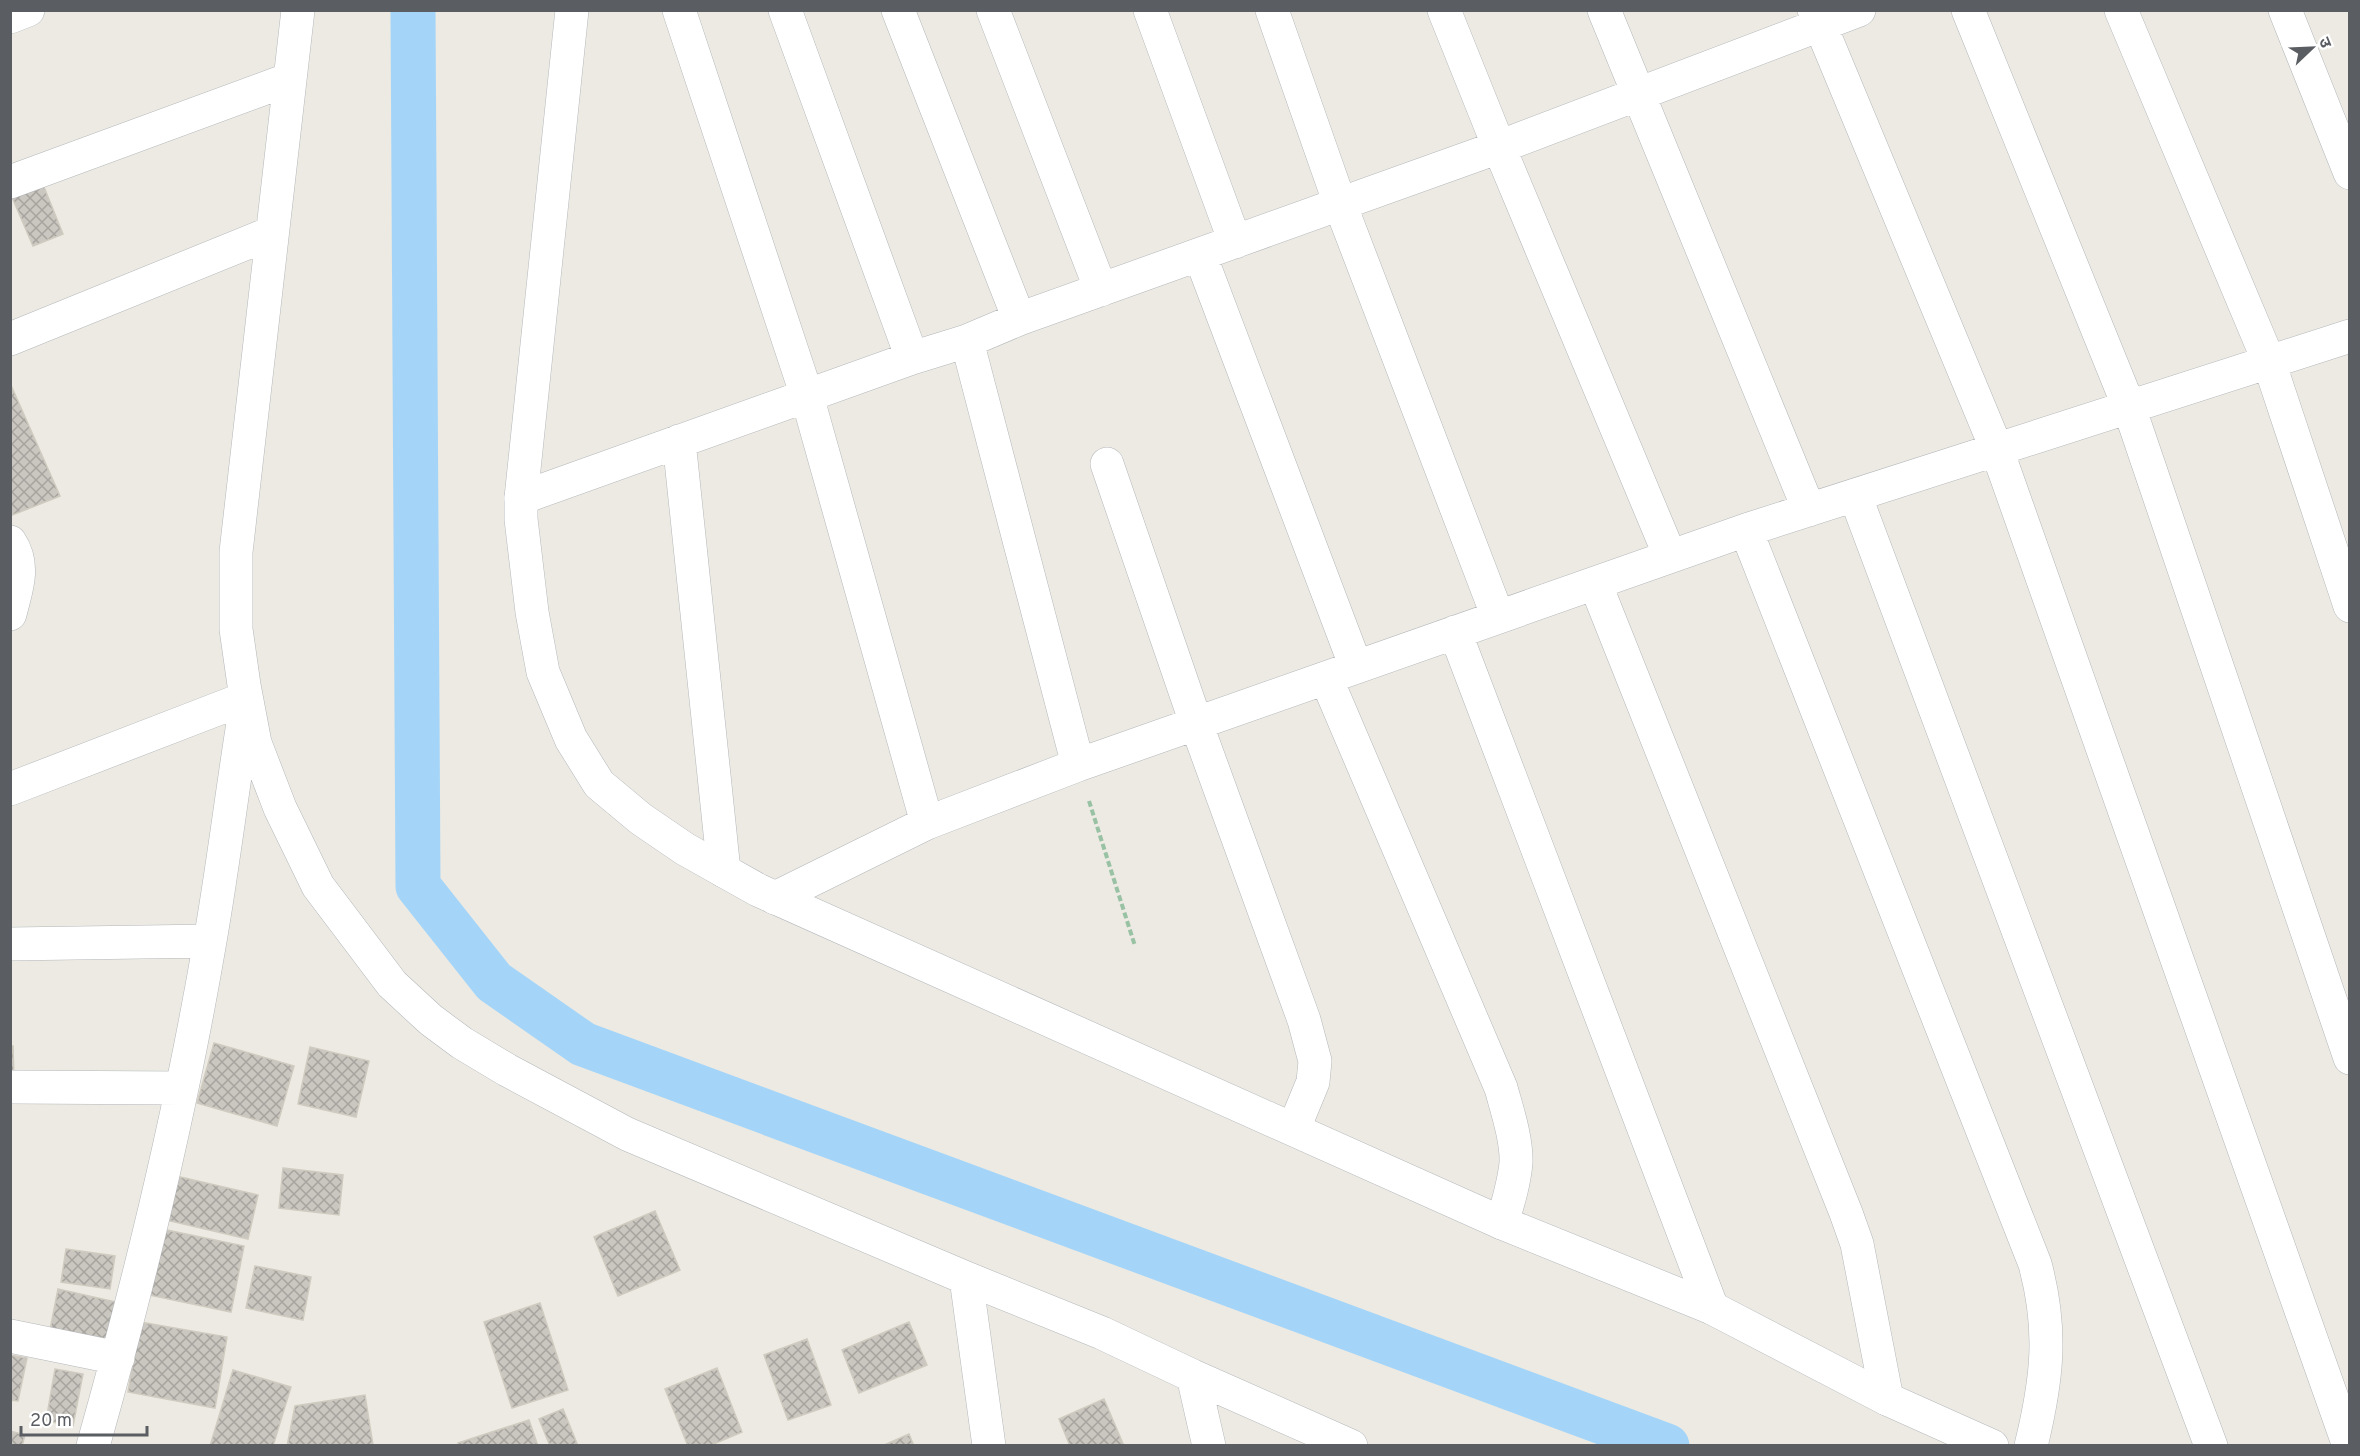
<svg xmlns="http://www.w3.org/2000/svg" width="2360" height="1456" viewBox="0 0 2360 1456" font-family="Overpass,'Noto Sans Devanagari',sans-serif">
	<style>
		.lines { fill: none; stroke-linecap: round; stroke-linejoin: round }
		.canal { stroke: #a4d5f9; stroke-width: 45 }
		.building { fill: url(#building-cross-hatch); stroke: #d0cbc0; stroke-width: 1.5 }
		.street-casing { stroke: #b4b7bb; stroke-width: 34 }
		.secondary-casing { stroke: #b5b8bd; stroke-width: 34 }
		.path { stroke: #99c2a4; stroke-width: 4; stroke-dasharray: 6 3; stroke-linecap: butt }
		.street { stroke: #fff; stroke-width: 33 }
		.secondary { stroke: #fff; stroke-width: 33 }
	</style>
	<defs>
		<pattern id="building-cross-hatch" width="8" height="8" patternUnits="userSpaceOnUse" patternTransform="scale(1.5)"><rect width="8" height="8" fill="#cac6c0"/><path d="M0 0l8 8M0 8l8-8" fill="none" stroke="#a7a49f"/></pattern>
	</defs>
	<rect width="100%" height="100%" fill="#eceae2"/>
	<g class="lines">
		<path class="canal" d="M413,10L418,886L494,982L583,1044L1667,1446"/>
	</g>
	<path class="building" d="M42,182L63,234L33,246L11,195Z
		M10,383L60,496L10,516Z
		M214,1043L294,1066L277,1126L197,1103Z
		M10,1046H13L14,1079L10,1080Z
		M310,1047L369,1061L356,1117L298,1104Z
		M283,1168L343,1175L339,1215L279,1208Z
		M176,1176L258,1195L248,1239L166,1220Z
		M655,1211L680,1270L618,1296L594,1237Z
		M162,1229L244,1246L231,1312L149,1295Z
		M66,1249L115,1256L110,1289L61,1282Z
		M255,1266L311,1277L303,1320L246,1308Z
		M58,1289L116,1302L106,1342L50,1330Z
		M540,1303L568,1390L512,1408L484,1322Z
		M140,1322L227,1337L215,1408L128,1392Z
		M909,1322L927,1365L859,1393L842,1350Z
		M807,1339L831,1405L788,1420L764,1355Z
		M10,1355L27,1358L18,1401L10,1400Z
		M717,1368L742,1432L709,1446H688L665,1389Z
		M55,1369L83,1374L73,1426L46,1421Z
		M233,1370L291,1387L273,1446H210Z
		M365,1395L373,1445L287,1446L295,1406Z
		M1104,1399L1124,1446H1070L1059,1419Z
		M563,1409L578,1446H550L539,1419Z
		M529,1420L538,1446H459L458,1443Z
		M10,1431L25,1435L22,1446H10Z
		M909,1434L914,1446H882Z"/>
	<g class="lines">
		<defs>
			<path id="street" d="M298,10L236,552V629L244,685L255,743L280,808L318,886L392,984L431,1020L462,1043L507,1070L627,1134L966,1278L1102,1333L1193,1376L1351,1446
				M679,10L807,396L927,823
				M785,10L912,358
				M898,10L1019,319
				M993,10L1101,290
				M1150,10L1235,242
				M1272,10L1340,204L1498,617
				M1444,10L1499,147L1670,556
				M1604,10L1809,510
				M1814,10L1997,450L2349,1446
				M1968,10L2129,407L2350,1058
				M2121,10L2269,362L2350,606
				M2285,10L2350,173
				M10,17L28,10
				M10,182L290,79
				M1200,255L1356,667
				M10,339L271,233
				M967,341L1078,765
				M679,441L724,871
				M1107,464L1196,723L1304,1020L1315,1061L1313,1082L1294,1128
				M1855,495L2211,1446
				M521,498L912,358L967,341L1019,319L1499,147L1859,10
				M1746,530L2035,1264C2053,1331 2047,1380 2031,1446
				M10,542C26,566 16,589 10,614
				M1595,583L1846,1213L1857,1244L1887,1399
				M1455,632L1712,1308
				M1326,678L1501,1088C1507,1110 1517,1140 1516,1163C1514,1184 1508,1203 1502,1223
				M10,789L246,698
				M775,898L927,823L1078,765L1746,530L2350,336
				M10,944L210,941
				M10,1087L182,1088
				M966,1278L989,1446
				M10,1336L118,1358
				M1193,1376L1209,1446
				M93,1446C140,1280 181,1111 210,941C223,867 232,791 244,717"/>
			<path id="secondary" d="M572,10L521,498V519L532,612L543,672L571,739L599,784L641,819L685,849L758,890L1502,1223L1712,1308L1887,1399L1992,1446"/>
		</defs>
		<use href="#street" class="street-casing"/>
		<use href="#secondary" class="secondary-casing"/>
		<path class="path" d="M1089,801L1135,946"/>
		<use href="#street" class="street"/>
		<use href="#secondary" class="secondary"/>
	</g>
	<rect width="2360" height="1456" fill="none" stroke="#5a5d61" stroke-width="24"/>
	<g transform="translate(2312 48) rotate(67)" stroke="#ffffff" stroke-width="4.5" paint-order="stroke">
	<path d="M0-4.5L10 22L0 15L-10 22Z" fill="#5a5d61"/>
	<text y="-9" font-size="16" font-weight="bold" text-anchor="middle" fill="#5a5d61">उ</text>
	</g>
	<path d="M21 1426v9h126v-9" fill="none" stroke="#5a5d61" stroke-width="3"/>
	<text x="30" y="1426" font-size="18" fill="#5a5d61" stroke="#ffffff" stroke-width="4.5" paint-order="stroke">20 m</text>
</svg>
